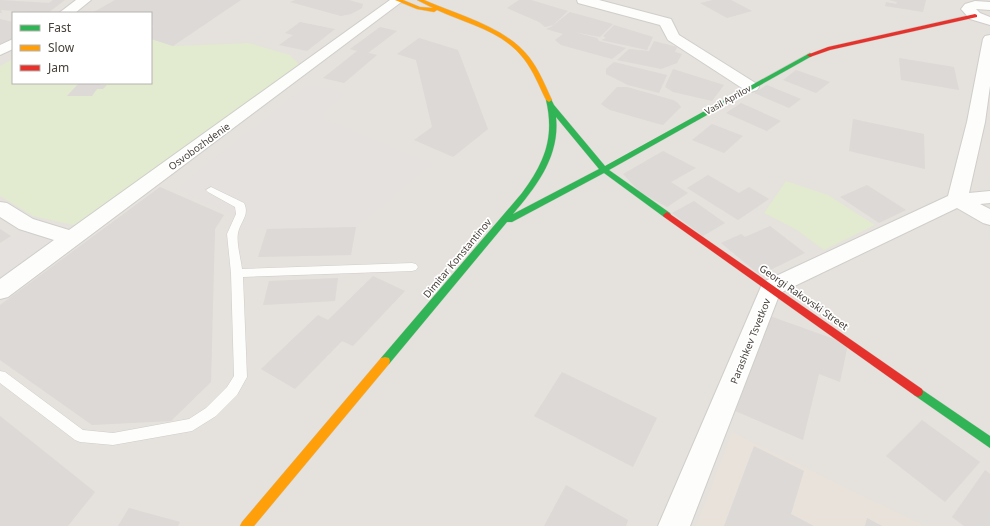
<svg xmlns="http://www.w3.org/2000/svg" width="990" height="526" viewBox="0 0 990 526" font-family="'Noto Sans',sans-serif">
	<style>
		.residential { fill: #e5e1dc; fill-rule: evenodd }
		.education { fill: #e8e2da }
		.green { fill: #e2ead0 }
		.parking { fill: #e4e1df }
		.building { fill: #dcd9d6 }
		.lines { fill: none; stroke-linecap: round; stroke-linejoin: round }
		.lane-casing { stroke: #d0cecb; stroke-width: 1 }
		.street-casing { stroke: #d0cecb; stroke-width: 2 }
		.fast-casing { stroke: #d0ccc5; stroke-width: 1 }
		.slow-casing { stroke: #d0ccc5; stroke-width: 1 }
		.jam-casing { stroke: #d0ccc5; stroke-width: 1 }
		.lane { fill: #fdfdfc; fill-rule: evenodd }
		.street { fill: #fdfdfc; fill-rule: evenodd }
		.fast { fill: #30b455; fill-rule: evenodd }
		.slow { fill: #ff9f0a; fill-rule: evenodd }
		.jam { fill: #e5322d; fill-rule: evenodd }
		.labels { text-anchor: middle; stroke-width: 3.5; stroke-linejoin: round; paint-order: stroke }
		.far-street-label { font-size: 9px; fill: #48413a; stroke: #fff }
		.street-label { font-size: 10px; fill: #48413a; stroke: #fff }
	</style>
	<rect width="100%" height="100%" fill="#f2f0ee"/>
	<path class="residential" d="M0,0H990V526H0ZM13,13H151V83H13Z"/>
	<path class="education" d="M732,432L921,524L923,526H696Z"/>
	<path class="green" d="M151,39L173,46L249,43L290,55L299,64L293,73L90,229L33,216L0,196V66L13,59V83H151Z
		M786,181L828,195L875,225L824,250L797,230L764,213Z"/>
	<path class="parking" d="M308,84L346,93L320,117L433,164L356,227L237,229L241,218L176,189Z
		M22,231L57,239L0,283V246Z"/>
	<path class="building" d="M0,0L49,3L53,0H65L48,13L1,10L2,13H0Z
		M115,0H241L173,46L151,39V28L154,26H151V13H92Z
		M295,0H349L363,4L362,8L351,14L341,16L290,2Z
		M519,0H531L568,11L553,25L545,27L539,22L507,8Z
		M713,0H731L752,11L727,18L700,3Z
		M889,0H926L923,12L885,6L886,2L896,4L897,2Z
		M570,12L613,24L600,37L574,32L597,38L599,41L626,48L612,59L561,45L555,40L563,34L546,29L551,27Z
		M0,19L13,22V40L0,47Z
		M300,22L335,29L307,51L279,45L293,35L285,33Z
		M614,25L653,37L647,50L601,40L606,38L603,36Z
		M380,27L397,31L368,53L377,55L344,83L323,78L357,51L350,49Z
		M419,38L458,50L488,129L453,157L414,140L432,127L416,60L397,54Z
		M654,41L677,47L675,52L682,54L677,63L661,69L617,60L629,49L649,51Z
		M899,58L954,67L959,90L901,80Z
		M614,62L667,75L659,93L628,85L606,74V69Z
		M673,69L724,85L712,101L673,92L665,87Z
		M796,70L830,82L816,93L783,80Z
		M79,83H102L100,85H107L103,89H97L92,96H67Z
		M767,85L801,99L789,108L754,93Z
		M617,87H627L673,100L678,103L681,107L663,125L655,123L610,110L601,104Z
		M741,103L781,121L767,131L726,113Z
		M853,119L924,134L925,169L849,151Z
		M712,124L743,136L724,153L692,140Z
		M663,151L696,168L671,182L688,193L667,207L640,192L623,174Z
		M708,175L739,193L749,187L769,199L738,220L687,188Z
		M867,185L906,210L879,223L840,197Z
		M160,187L224,215L215,229L211,382L171,421L92,425L0,360V305Z
		M694,201L725,223L703,236L672,213Z
		M770,226L805,253L760,275L721,243L741,234L745,237Z
		M356,227L351,255L258,257L267,229Z
		M0,229L11,236L0,243Z
		M373,276L405,291L353,346L342,341L295,389L261,369L318,315L328,320Z
		M338,278L335,301L263,305L269,281Z
		M767,315L848,344L840,382L819,374L803,440L735,411Z
		M562,372L657,418L633,467L534,416Z
		M0,416L95,492L68,526H0Z
		M922,420L980,462L945,502L886,456Z
		M754,446L804,471L791,514L814,526H724Z
		M985,470L990,474V526H964L952,517Z
		M566,485L628,520L626,526H544Z
		M129,508L180,522L178,526H118Z
		M867,518L882,526H865Z"/>
	<g class="lines">
		<defs>
			<path id="lane" d="M211,187L244,203C250,215 240,222 238,233C236,241 241,260 242,269L412,263L416,264L418,267L416,270L412,271L243,277L247,377L237,395L216,416L192,431L113,445L80,442L75,440L0,383V371L5,372L83,430L113,433L189,419L206,408L227,387L234,376L231,273L227,234L236,214L235,207L208,192L206,190Z"/>
			<path id="street" d="M76,0H91L75,13H59Z
				M390,0H404L8,297L0,299V279L54,240L19,229L0,217V202L7,203L33,219L69,230Z
				M577,0H599L671,19L679,35L757,84L759,87L757,90L751,92L745,90L668,40L660,25L578,3Z
				M975,1L990,2V10L976,9L980,13L990,17V25L970,19L961,9L965,4Z
				M990,35V86L985,122L969,193L990,191V203L980,204L990,209V225L983,223L957,208L780,293L690,526H658L763,282L948,196L967,122L983,39L985,36Z
				M13,39V49L0,55V45Z"/>
			<path id="fast" d="M810,53L813,55L812,56L609,170L670,213L671,215L670,217H664L604,173L512,222H507L389,364L385,365L381,364L380,361L381,358L522,193C544,163 555,138 546,100L547,99H551L554,105L605,166ZM556,117L599,169L513,214C537,186 560,156 556,117Z
				M918,387L990,436V448L914,395L913,392L914,389Z"/>
			<path id="slow" d="M395,0H403L420,7L433,8L417,0H424C458,15 506,27 529,57C539,70 545,85 552,100L549,102L546,100C539,86 534,72 524,59C503,31 467,24 437,10L434,12L417,9Z
				M385,357L389,358L390,361L389,364L254,526H240L242,522L381,358Z"/>
			<path id="jam" d="M975,14L977,15V17L830,50L810,57L807,55L828,47Z
				M667,212L922,389L923,392L922,395L918,397L914,395L664,217L663,215Z"/>
		</defs>
		<use href="#lane" class="lane-casing"/>
		<use href="#street" class="street-casing"/>
		<use href="#fast" class="fast-casing"/>
		<use href="#slow" class="slow-casing"/>
		<use href="#jam" class="jam-casing"/>
		<use href="#lane" class="lane"/>
		<use href="#street" class="street"/>
		<use href="#fast" class="fast"/>
		<use href="#slow" class="slow"/>
		<use href="#jam" class="jam"/>
	</g>
	<g class="labels">
		<g class="far-street-label">
			<text transform="translate(728 100) rotate(-29)" y="3">Vasil Aprilov</text>
		</g>
		<g class="street-label">
			<text transform="translate(199 146) rotate(-36)" y="4">Osvobozhdenie</text>
			<text transform="translate(457 258) rotate(-50)" y="4">Dimitar Konstantinov</text>
			<text transform="translate(804 297) rotate(35)" y="4">Georgi Rakovski Street</text>
			<text transform="translate(750 341) rotate(-68)" y="4">Parashkev Tsvetkov</text>
		</g>
	</g>
	<rect x="12" y="12" width="140" height="72" fill="#ffffff" stroke="#b6b3b0"/>
	<rect x="20" y="25" width="20" height="6" fill="#30b455" stroke="#b6b3b0"/>
	<text x="48" y="32" font-size="12" fill="#48413a">Fast</text>
	<rect x="20" y="45" width="20" height="6" fill="#ff9f0a" stroke="#b6b3b0"/>
	<text x="48" y="52" font-size="12" fill="#48413a">Slow</text>
	<rect x="20" y="65" width="20" height="6" fill="#e5322d" stroke="#b6b3b0"/>
	<text x="48" y="72" font-size="12" fill="#48413a">Jam</text>
</svg>
